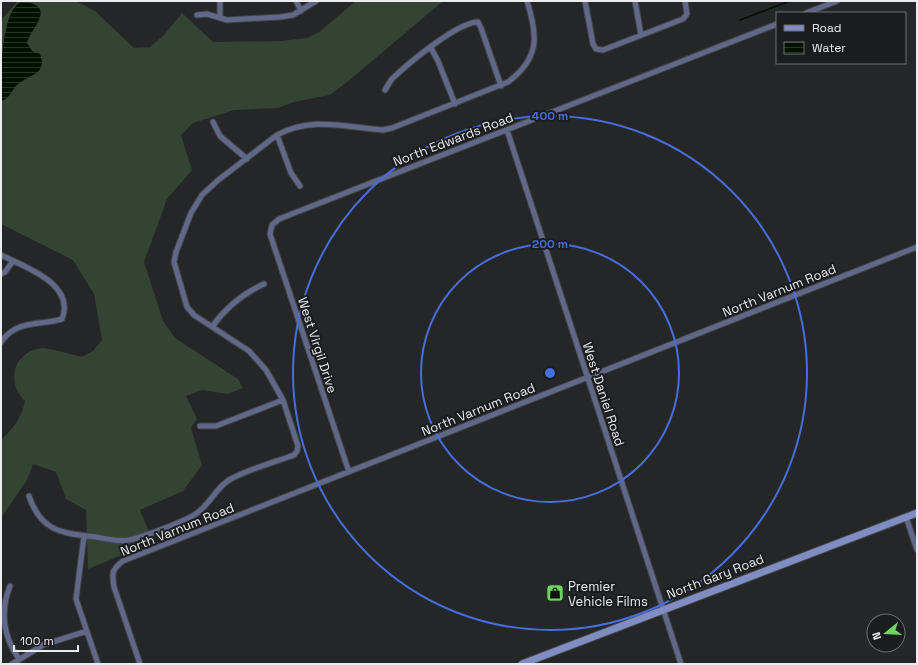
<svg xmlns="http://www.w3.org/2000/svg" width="918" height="665" viewBox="0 0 918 665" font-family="'Space Grotesk',sans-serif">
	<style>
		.grass { fill: #344432 }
		.water { fill: url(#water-rules) }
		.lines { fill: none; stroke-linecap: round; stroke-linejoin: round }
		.stream { stroke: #010; stroke-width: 1.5 }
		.street-casing { stroke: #414244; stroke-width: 7 }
		.secondary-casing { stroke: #414244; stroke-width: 9 }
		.street { stroke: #606889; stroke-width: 5 }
		.secondary { stroke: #808dc2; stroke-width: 7 }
		.ring { fill: none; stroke: #466edc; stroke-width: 2 }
		.labels { text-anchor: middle; stroke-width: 4; stroke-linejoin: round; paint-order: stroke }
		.street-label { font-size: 13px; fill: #ececee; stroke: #1b1c1e }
		.poi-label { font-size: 13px; fill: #ececee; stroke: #1b1c1e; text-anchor: start }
		.centre { fill: #466edc; stroke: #1b1c1e; stroke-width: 2 }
		.ring-label { font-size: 12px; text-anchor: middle; font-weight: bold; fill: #466edc; stroke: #1b1c1e; stroke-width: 4; stroke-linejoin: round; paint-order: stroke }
	</style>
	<defs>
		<pattern id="water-rules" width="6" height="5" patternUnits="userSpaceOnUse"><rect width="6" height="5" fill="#010"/><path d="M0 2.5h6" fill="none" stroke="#253426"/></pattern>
	</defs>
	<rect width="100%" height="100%" fill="#252628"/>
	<path class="grass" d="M18,1H76L95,11L134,48L150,47L164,35L182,13L213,42L281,41L307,38L319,32L356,1H443L352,78L330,95L294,102L278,108L234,110L193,123L181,135L192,170L167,199L144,262L163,321L175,338L238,379L243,388L228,394L202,390L186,396L197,419L191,428L202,465L183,491L140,510L153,542L88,569L86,510L66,499L56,472L33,464L27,480L1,518V440C13,429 22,417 25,401C5,382 14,351 42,348C50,348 73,355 82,357L93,351L102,340L94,294L73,260L1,224V25L3,18Z"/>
	<path class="water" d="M23,1C57,7 33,25 27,43L32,51L40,54C48,74 29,75 18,84C12,89 10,99 1,101C1,78 0,8 23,1Z"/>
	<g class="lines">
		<path class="stream" d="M740,20L790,1"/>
		<defs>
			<path id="street" d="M296,1L301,11
				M585,1L593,44L596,49L603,50L683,19L687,14L685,1
				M635,1L641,35
				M806,13L837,1
				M197,15L207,14L227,20L280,17L293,15L316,1
				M220,18V1
				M431,48L438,61L455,104
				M385,90C388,86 390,80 394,77C410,62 458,22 478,22L481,28L501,86
				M213,122L220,136L247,159
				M507,130L681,664
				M277,135L291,173L300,186
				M1,255C25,267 76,284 62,319C40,326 17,319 1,342
				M1,274L5,272L13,261
				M212,327C226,307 242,294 264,284
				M200,426H216L283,400
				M349,472L270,234L272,225L279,219L777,24
				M29,496C41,532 62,533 96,537C106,539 119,542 129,540C143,537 186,521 197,513C210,504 216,488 229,480C246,470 275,462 294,455L297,451L298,446L283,400L266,370L249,351L194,315L187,307L174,262L176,252L191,213L202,195L217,181L277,135C312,116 345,127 383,130L392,128L508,82C540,58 538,36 527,1
				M906,517L917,550
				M84,536L76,599L98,664
				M10,586C0,611 3,637 19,659
				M12,664L43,645L87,631
				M140,664L114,587C112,574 111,570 123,561L917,247"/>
			<path id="secondary" d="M522,664L917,513"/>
		</defs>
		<use href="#street" class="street-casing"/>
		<use href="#secondary" class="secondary-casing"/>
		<use href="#street" class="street"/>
		<use href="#secondary" class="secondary"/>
	</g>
	<g class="ring">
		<circle cx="550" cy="373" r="129"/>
		<circle cx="550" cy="373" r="257"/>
	</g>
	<defs>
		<symbol id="shop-square" viewBox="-11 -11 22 22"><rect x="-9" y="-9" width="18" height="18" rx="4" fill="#6fd360" stroke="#1b1c1e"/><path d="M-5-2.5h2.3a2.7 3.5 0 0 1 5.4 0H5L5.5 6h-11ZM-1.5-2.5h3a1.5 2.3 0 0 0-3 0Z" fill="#111"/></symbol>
	</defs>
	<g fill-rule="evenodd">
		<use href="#shop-square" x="545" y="583" width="20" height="20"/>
	</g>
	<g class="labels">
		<g class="street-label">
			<text transform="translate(453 139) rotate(-21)" y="5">North Edwards Road</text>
			<text transform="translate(779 290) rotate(-22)" y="5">North Varnum Road</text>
			<text transform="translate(318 345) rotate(72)" y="5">West Virgil Drive</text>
			<text transform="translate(604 394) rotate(72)" y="5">West Daniel Road</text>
			<text transform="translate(478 409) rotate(-22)" y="5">North Varnum Road</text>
			<text transform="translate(177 529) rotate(-22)" y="5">North Varnum Road</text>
			<text transform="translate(715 576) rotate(-21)" y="5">North Gary Road</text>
		</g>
		<g class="poi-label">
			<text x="568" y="591">Premier<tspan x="568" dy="15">Vehicle Films</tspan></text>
		</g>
	</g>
	<circle cx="550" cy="373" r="6" class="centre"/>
	<g class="ring-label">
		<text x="550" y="120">400 m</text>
		<text x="550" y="248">200 m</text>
	</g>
	<rect width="918" height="665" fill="none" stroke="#ececee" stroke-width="4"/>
	<rect x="776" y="12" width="130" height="52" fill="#1b1c1e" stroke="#6f6f71"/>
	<rect x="784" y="25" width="20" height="6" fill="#808dc2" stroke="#6f6f71"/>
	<text x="812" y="32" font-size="12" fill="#ececee">Road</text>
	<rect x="784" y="42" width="20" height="12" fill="url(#water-rules)" stroke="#6f6f71"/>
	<text x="812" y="52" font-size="12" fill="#ececee">Water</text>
	<g transform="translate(886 633) rotate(252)"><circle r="19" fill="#1b1c1e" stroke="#6f6f71"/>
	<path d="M0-3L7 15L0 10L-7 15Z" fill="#6fd360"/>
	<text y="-6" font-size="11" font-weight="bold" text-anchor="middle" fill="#ececee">N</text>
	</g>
	<path d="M14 645v6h64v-6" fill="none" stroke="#ececee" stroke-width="2"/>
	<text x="20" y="645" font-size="12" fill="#ececee" stroke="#1b1c1e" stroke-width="3" paint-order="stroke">100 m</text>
</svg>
